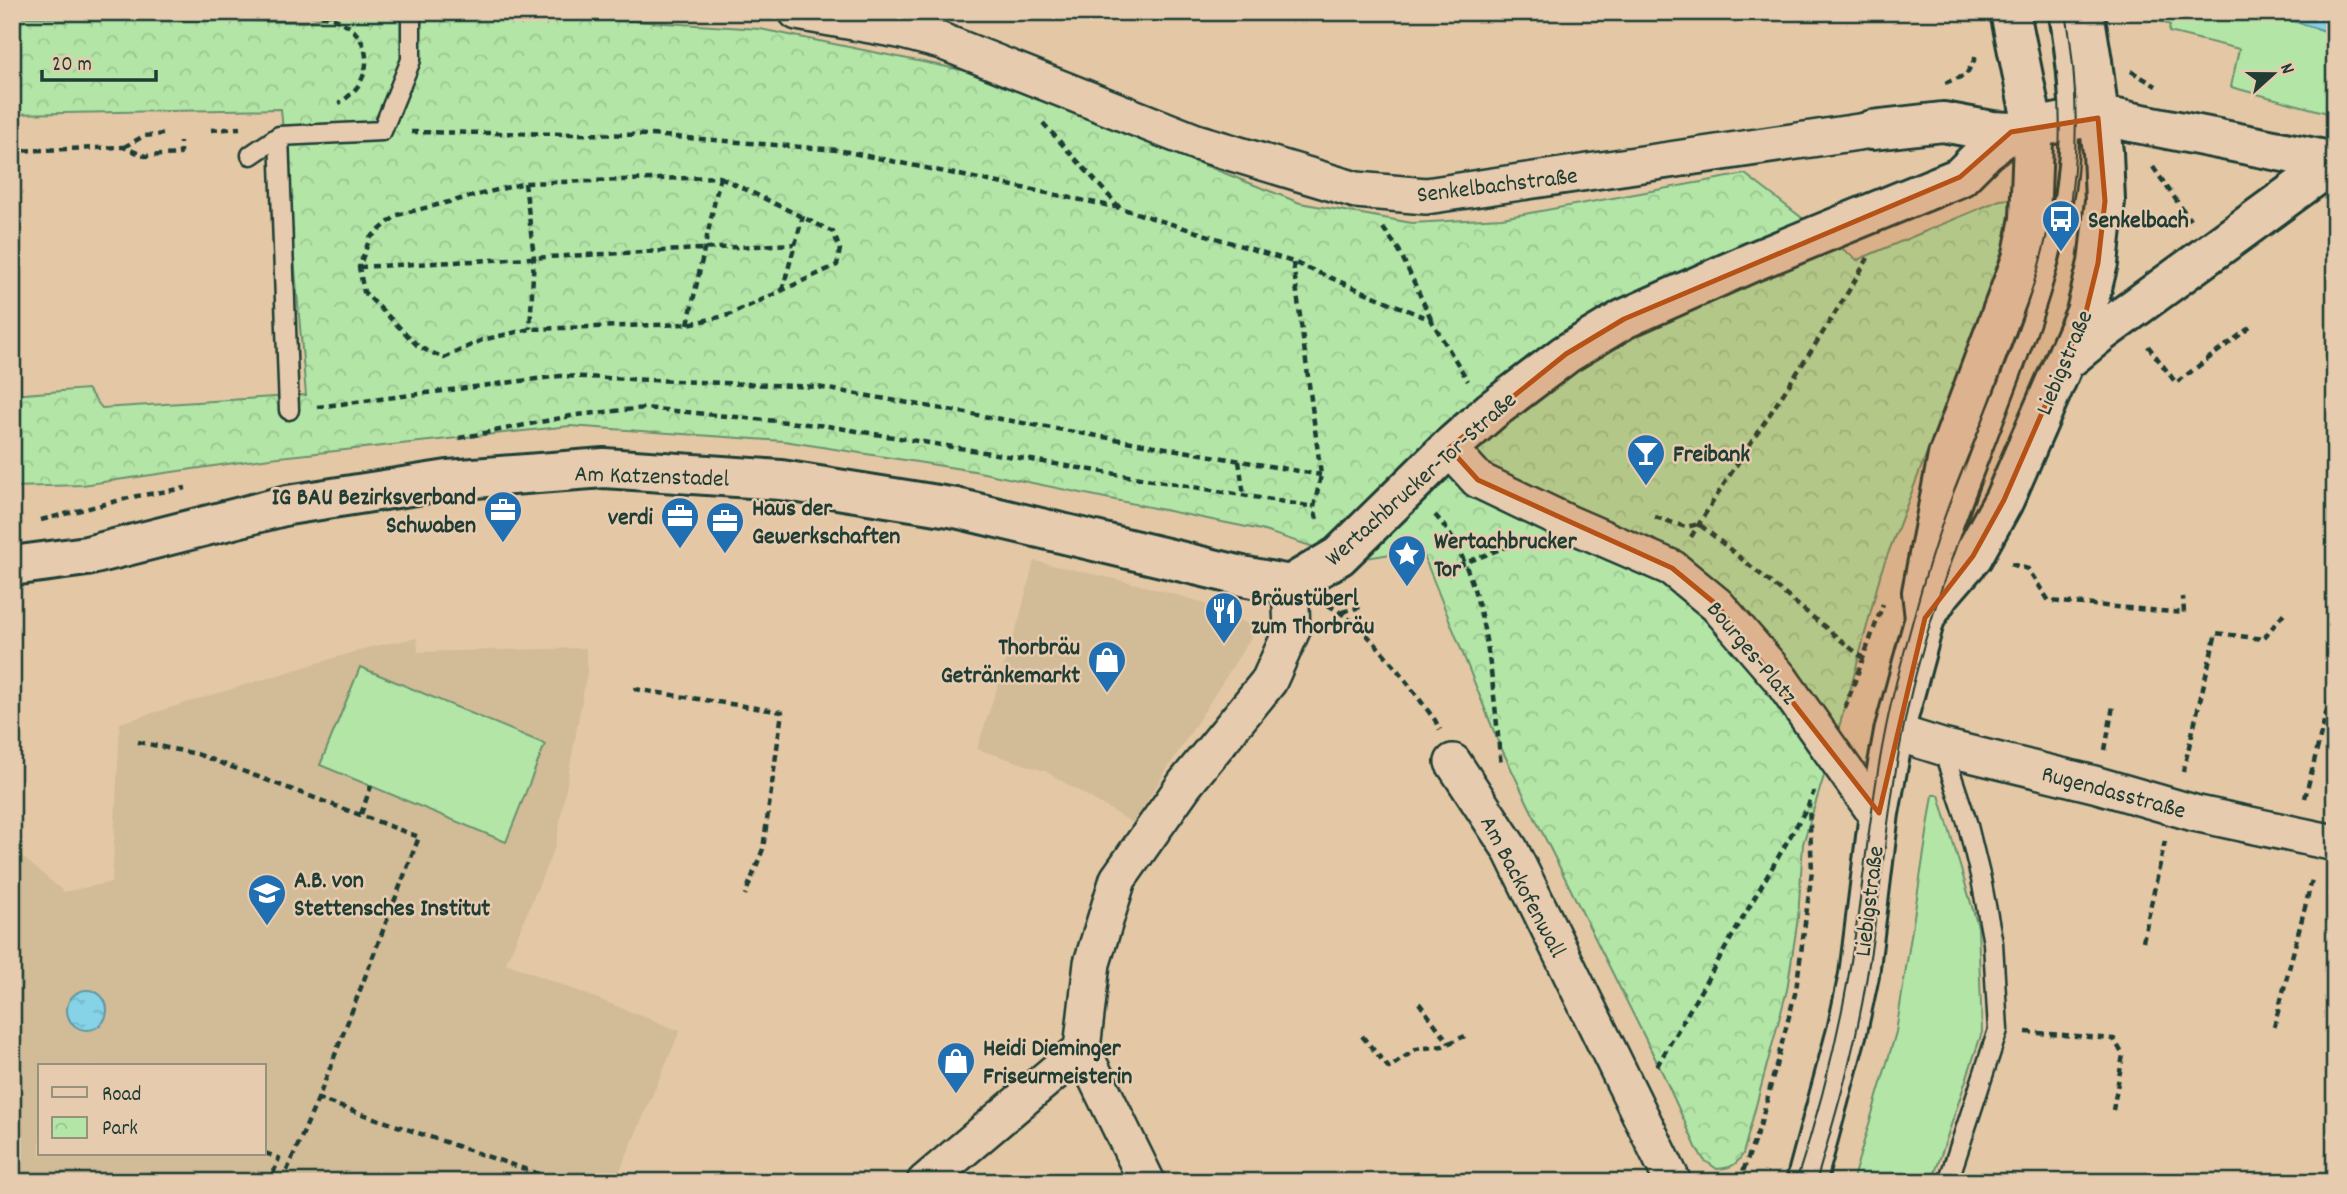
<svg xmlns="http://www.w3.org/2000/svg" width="2347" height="1194" viewBox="0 0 2347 1194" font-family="Dekko,sans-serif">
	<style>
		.built { fill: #d2bb97; fill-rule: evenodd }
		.grass { fill: #b3e5a6; stroke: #69916d; stroke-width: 2 }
		.park { fill: url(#park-crowns); stroke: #69916d; stroke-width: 2 }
		.water { fill: url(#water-ripples); stroke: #5d969f; stroke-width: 2 }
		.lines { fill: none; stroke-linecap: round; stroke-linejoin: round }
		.lane-casing { stroke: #1f3d34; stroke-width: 23 }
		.street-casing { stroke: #1f3d34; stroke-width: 40 }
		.secondary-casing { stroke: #1f3d34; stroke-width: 44 }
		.path { stroke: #1f3d34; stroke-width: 4.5; stroke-dasharray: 7 5; stroke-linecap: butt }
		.lane { stroke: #e7cbae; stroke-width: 18 }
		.street { stroke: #e7cbae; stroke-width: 35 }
		.secondary { stroke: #e7cbae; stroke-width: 38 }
		.tram { stroke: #1f3d34; stroke-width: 2 }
		.marked { fill: #b65216; fill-opacity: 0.2; stroke: #b65216; stroke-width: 5; stroke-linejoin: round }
		.labels { text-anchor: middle; stroke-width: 5; stroke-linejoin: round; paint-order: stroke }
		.street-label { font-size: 24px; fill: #1f3d34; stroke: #e7cbae }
		.poi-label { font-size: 24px; font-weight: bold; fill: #1f3d34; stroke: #e7cbae; text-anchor: start }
	</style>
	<defs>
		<pattern id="park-crowns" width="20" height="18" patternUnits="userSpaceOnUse" patternTransform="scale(1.75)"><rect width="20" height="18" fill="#b3e5a6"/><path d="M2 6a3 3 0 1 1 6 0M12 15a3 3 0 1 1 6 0" fill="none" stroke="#9ac590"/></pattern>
		<pattern id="water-ripples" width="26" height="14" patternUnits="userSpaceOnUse" patternTransform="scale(1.75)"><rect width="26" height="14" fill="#86d2e6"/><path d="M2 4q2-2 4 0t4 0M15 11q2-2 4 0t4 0" fill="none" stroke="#73b5c6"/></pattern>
	</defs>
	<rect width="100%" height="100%" fill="#e4c8a5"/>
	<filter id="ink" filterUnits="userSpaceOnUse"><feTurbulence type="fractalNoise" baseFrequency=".0143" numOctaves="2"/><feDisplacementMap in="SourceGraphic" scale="14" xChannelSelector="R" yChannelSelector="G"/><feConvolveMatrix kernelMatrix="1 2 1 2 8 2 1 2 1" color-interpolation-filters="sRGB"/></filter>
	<g filter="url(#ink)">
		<path class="built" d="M1034,561L1141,585L1198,601L1257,628L1133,823L1045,771L977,749L1019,620Z
			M417,638L418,652L586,648L587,672L556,844L506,963L680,1031L615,1182H12V848L64,892L112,882L120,723L370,647ZM40,1066H264V1154H40Z"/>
		<path class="grass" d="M2134,12H2265L2335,34V115L2231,87L2239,49L2169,32L2170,25Z
			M360,667L545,744L506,842L320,765Z
			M1933,795H1939L1978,927L1982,1032L1932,1182H1852L1896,1032Z"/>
		<path class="park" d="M345,12H493L760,29L967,71L1035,94L1131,136L1300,203L1412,223L1502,218L1745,174L1857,260L2000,200L2009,199L2010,207L2005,242L1984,304L1881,572L1850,691L1803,844L1798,918L1787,990L1743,1154C1736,1166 1730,1168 1717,1169L1704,1160L1696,1147L1663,1074L1529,806L1497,739L1421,549L1354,560L1261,530L974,471L784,441L570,426L270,458L82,485L12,487V395L87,389L102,408L306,395L281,109L12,114V17L305,22Z"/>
		<path class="water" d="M2265,12H2335V34Z
			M67 1010a20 20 0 1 1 40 0a20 20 0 1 1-40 0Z"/>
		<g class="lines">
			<defs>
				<path id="lane" d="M279,136L289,410
					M251,155L279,136L382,131L411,60V12
					M1948,545C1986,425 2046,313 2065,187C2073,130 2068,68 2058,12
					M1942,747L1967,822L1981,879L1993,943L1998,1030L1948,1182"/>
				<path id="street" d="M797,12L899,30L941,41L1196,142L1356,190L1426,196L1872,130
					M1449,448L1478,480L1568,523L1672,568L1717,605L1779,677L1871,807L1879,813
					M1894,732L1942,747L2094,784L2194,813L2335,843
					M1453,762L1510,849L1673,1182
					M1082,1049L1092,963L1118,879L1185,784L1269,681L1292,630L1290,585
					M1082,1049L1147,1182
					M925,1182L1082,1049"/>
				<path id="secondary" d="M1872,130L1943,122L1992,131L2011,132L2085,118L2117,119L2335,162
					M2067,360L2099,334L2335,162
					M12,566L87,556L288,505L448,480L604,468L781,480L956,508L1242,576L1290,585L1339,556L1449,448L1491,411L1566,354L1624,319L1752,262L1960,177L1986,151L2011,132
					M1925,618L1922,592L1948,456L2022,259L2030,219L2033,142L2031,116L2010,12
					M1806,1182L1847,1031L1859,975L1879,813L1894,732L1925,618L1940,594L1973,556L2004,500L2086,312L2098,263L2105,201L2103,152L2092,61L2084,12"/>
			</defs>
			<use href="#lane" class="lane-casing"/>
			<use href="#street" class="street-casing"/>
			<use href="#secondary" class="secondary-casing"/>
			<path class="path" d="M285,12C299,14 315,13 329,17C374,29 379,80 339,103
				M2131,71L2156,86
				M1945,83L1966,75L1978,53
				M1043,123L1120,208
				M211,130L240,128
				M411,132L651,135L838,150L1120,208L1293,262L1431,320L1468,381
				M124,147L144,136L163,134
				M12,151L123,147L145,156L180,154V142
				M2153,167L2190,220
				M720,177L833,232L840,249L837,265L729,315L688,324L530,329L482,340L444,358L419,347L364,292L359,267L370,238L397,215L525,183Z
				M525,183L534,257L530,329
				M1383,228L1399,250L1431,319
				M1293,263L1321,475L1314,507L1318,524
				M359,267L794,244
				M782,291L803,216
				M688,324L720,177
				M2148,346L2176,383L2253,325
				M317,407L560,376L817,387L1321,475
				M459,438L576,415L645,408L827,426L1314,507
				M1239,461L1244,496
				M1435,515C1488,572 1493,691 1501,766
				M1655,517L1686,527L1699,524L1864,659
				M41,520L137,496L186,488
				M1691,537C1748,443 1813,354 1868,258
				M2011,564L2028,569L2049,601L2184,613L2183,597
				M1447,570L1521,541
				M1328,605C1372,629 1405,681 1435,720L1440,730
				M1342,612L1364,606
				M634,689L782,712L763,849L745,895
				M1845,708L1883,604
				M138,742L197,754L419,837L318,1099L563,1182
				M2105,750L2113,706
				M2183,772L2216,633L2263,639L2284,613
				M2305,798L2335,677
				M361,814L371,786
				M2143,941L2165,841
				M1419,1003L1449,1043
				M2274,1027L2313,876
				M2026,1032L2114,1039L2123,1055L2113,1110
				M1362,1036L1389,1068L1416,1049L1443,1046L1465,1036
				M1657,1066L1809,804
				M265,1153L279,1158L270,1182
				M282,1182L318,1099
				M1739,1182L1760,1126L1796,990L1812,871L1809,803L1814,791"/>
			<use href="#lane" class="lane"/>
			<use href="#street" class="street"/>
			<use href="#secondary" class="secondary"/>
			<path class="tram" d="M1796,1182C1824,1097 1845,1010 1857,922C1868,842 1876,762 1896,683C1913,619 1930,553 1954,491C1997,381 2052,272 2059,151C2062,105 2056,58 2049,12
				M1816,1182C1836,1114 1856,1046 1867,976C1883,880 1889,783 1912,689C1936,592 1973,500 2009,408C2032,348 2056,287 2067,223C2080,152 2078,83 2066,12"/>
		</g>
	</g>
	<path class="marked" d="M2098,118L2105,201L2098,263L2086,312L2004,500L1973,556L1925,618L1879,813L1717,605L1672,568L1478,480L1449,448L1566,354L1624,319L1960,177L2011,132Z"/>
	<defs>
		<symbol id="bus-pin" viewBox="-11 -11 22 30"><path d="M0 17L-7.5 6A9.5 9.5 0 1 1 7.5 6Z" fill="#1f6fb2" stroke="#e7cbae"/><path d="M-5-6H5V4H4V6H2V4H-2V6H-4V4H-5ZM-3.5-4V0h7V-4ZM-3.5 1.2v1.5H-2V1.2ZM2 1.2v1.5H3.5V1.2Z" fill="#fff"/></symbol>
		<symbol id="bar-pin" viewBox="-11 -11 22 30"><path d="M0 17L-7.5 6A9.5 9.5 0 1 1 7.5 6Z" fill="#1f6fb2" stroke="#e7cbae"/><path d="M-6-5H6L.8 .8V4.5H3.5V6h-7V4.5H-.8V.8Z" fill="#fff"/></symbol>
		<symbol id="office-pin" viewBox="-11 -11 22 30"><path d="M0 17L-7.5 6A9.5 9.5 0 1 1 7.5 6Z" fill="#1f6fb2" stroke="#e7cbae"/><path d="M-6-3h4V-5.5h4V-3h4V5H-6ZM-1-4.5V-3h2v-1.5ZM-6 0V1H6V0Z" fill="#fff"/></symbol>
		<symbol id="sight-pin" viewBox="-11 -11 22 30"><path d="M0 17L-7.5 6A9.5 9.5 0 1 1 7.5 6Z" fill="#1f6fb2" stroke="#e7cbae"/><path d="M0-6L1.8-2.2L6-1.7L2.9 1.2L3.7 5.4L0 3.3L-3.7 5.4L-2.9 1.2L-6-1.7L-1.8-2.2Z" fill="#fff"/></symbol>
		<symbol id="restaurant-pin" viewBox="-11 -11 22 30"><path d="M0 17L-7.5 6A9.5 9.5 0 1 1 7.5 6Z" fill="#1f6fb2" stroke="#e7cbae"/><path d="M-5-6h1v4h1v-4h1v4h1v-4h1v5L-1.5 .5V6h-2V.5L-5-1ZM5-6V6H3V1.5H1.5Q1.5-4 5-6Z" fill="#fff"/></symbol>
		<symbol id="shop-pin" viewBox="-11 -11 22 30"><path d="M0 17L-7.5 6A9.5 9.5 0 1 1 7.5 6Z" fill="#1f6fb2" stroke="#e7cbae"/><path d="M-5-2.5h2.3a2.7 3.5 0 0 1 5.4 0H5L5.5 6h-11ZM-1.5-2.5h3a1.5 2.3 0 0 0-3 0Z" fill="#fff"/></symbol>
		<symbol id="school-pin" viewBox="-11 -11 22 30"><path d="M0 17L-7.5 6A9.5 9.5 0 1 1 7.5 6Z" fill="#1f6fb2" stroke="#e7cbae"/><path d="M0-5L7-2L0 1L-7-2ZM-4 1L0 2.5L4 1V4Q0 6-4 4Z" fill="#fff"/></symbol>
	</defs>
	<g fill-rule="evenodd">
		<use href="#bus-pin" x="2039" y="197" width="44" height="60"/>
		<use href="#bar-pin" x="1624" y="431" width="44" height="60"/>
		<use href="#office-pin" x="481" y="488" width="44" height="60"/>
		<use href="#office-pin" x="658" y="494" width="44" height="60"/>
		<use href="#office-pin" x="703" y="499" width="44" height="60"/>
		<use href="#sight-pin" x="1385" y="532" width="44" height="60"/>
		<use href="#restaurant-pin" x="1202" y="589" width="44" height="60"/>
		<use href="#shop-pin" x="1085" y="638" width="44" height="60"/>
		<use href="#school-pin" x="245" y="871" width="44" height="60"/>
		<use href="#shop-pin" x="934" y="1039" width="44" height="60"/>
	</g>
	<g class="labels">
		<g class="street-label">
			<text transform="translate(1497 184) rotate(-7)" y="8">Senkelbachstraße</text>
			<text transform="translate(2063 362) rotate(-67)" y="8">Liebigstraße</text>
			<text transform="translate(652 475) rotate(2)" y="8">Am Katzenstadel</text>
			<text transform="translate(1420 478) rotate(-42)" y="8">Wertachbrucker-Tor-Straße</text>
			<text transform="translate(1753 652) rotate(50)" y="8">Bourges-Platz</text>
			<text transform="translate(2114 791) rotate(15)" y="8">Rugendasstraße</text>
			<text transform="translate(1524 886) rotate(62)" y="8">Am Backofenwall</text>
			<text transform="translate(1868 901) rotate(-83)" y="8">Liebigstraße</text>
		</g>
		<g class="poi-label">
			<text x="2088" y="227">Senkelbach</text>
			<text x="1673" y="461">Freibank</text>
			<text x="476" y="504" text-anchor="end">IG BAU Bezirksverband<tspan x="476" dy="28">Schwaben</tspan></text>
			<text x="752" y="515">Haus der<tspan x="752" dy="28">Gewerkschaften</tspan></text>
			<text x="653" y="524" text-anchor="end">verdi</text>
			<text x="1434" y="548">Wertachbrucker<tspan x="1434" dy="28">Tor</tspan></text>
			<text x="1251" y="605">Bräustüberl<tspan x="1251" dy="28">zum Thorbräu</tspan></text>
			<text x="1080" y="654" text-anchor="end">Thorbräu<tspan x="1080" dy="28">Getränkemarkt</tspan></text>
			<text x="294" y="887">A.B. von<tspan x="294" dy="28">Stettensches Institut</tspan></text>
			<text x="983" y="1055">Heidi Dieminger<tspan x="983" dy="28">Friseurmeisterin</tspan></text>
		</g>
	</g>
	<rect width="2347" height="1194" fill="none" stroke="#e7cbae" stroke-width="42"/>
	<rect x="21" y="21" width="2305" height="1152" fill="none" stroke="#1f3d34" stroke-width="2.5" filter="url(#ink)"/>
	<rect x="38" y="1064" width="228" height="91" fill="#e7cbae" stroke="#97927d" stroke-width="2"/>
	<rect x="52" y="1087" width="35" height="10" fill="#e7cbae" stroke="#97927d" stroke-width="2"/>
	<text x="102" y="1100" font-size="21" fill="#1f3d34">Road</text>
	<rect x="52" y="1117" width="35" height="21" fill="url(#park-crowns)" stroke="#97927d" stroke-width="2"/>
	<text x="102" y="1134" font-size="21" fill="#1f3d34">Park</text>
	<g transform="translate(2273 74) rotate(69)" stroke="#e7cbae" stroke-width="5" paint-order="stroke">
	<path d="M0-5L12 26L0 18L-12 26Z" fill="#1f3d34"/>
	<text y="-10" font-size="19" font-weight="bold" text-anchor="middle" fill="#1f3d34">N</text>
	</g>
	<path d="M42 70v10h114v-10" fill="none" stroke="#1f3d34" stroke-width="3.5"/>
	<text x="52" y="70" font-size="21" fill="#1f3d34" stroke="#e7cbae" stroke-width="5" paint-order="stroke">20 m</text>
</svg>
